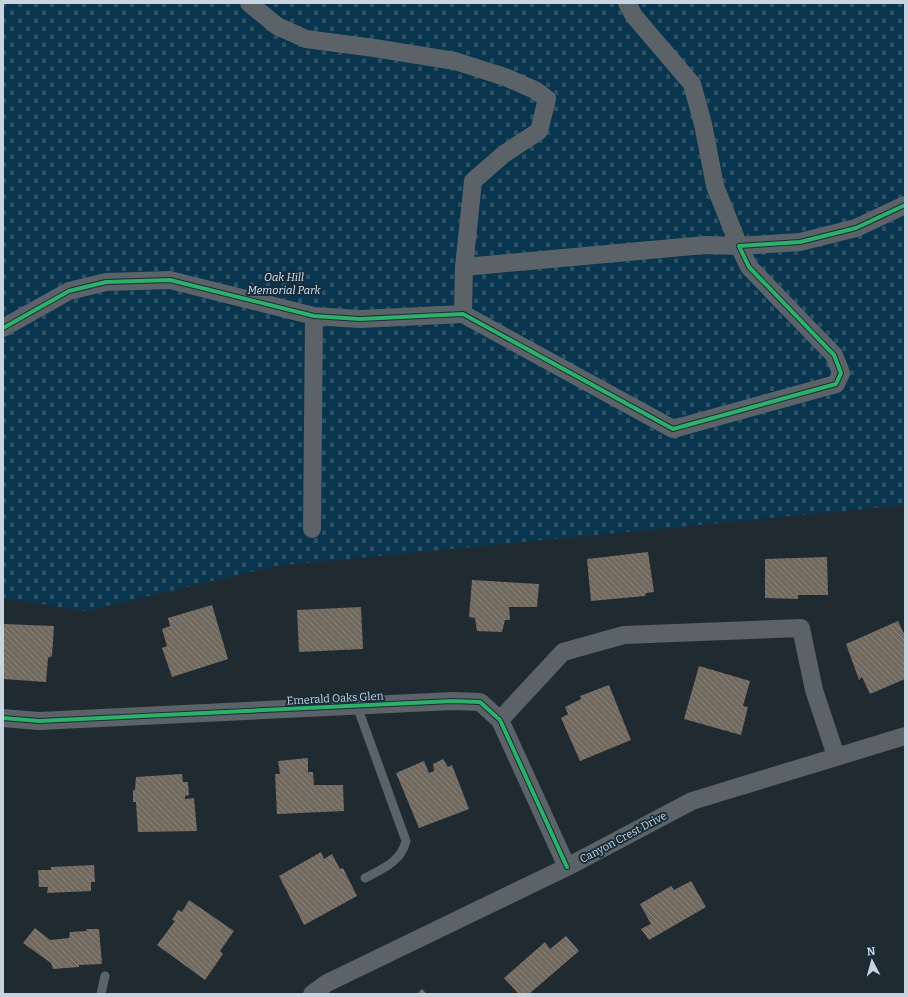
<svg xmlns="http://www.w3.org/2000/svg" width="908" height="997" viewBox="0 0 908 997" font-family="Bitter,serif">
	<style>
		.cemetery { fill: url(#cemetery-stones) }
		.building { fill: url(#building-back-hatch) }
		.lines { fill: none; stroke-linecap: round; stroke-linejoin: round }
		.service { stroke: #5b6268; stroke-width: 9 }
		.minor { stroke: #5b6268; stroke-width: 18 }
		.cycleway-casing { stroke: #182c39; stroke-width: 6 }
		.cycleway { stroke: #2db169; stroke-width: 4 }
		.labels { text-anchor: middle; stroke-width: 4; stroke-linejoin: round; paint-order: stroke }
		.park-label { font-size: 11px; font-style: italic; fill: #d2e6f5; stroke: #182c39 }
		.street-label { font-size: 11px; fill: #c9d5de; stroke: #182c39 }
	</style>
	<defs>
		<pattern id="cemetery-stones" width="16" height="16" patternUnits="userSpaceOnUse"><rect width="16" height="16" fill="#09354e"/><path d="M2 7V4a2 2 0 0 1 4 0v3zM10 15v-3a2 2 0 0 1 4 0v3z" fill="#2c5167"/></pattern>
		<pattern id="building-back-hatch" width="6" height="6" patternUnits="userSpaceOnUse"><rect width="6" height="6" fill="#71685e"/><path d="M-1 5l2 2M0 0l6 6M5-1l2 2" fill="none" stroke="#8a847c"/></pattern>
	</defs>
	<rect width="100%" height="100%" fill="#202b31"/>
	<path class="cemetery" d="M3,3H905V505L276,566L85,611L3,598Z"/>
	<path class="building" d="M648,552L654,592L646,593L645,596L591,601L587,559Z
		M827,557L828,595H798V599L765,598V559Z
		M472,580L539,584L537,607H509L510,620H505L502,632L477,631L475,618L469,617Z
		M212,605L228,659L172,677L162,648L167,646L162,629L170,626L168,618Z
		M361,607L363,649L299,652L297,610Z
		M898,621L905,636V679L870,694L862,677L859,680L846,644Z
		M3,624L54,626L52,656L48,658L46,682L3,679Z
		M699,666L750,681L743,706L748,707L741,735L684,719Z
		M609,685L631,740L580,761L561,718L568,714L565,707L581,699L580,696Z
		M308,758V772H313L314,785H343L344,811L277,814L275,774H280L278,761Z
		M443,759L448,767L452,765L469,809L419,828L396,773L424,761L429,773L434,771L433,764Z
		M182,774L183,782H188L189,795L185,796V799L194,798L197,831L138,832L136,802H133V790H135L136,777Z
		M321,852L324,859L332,854L340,869L343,868L357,896L304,925L279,876Z
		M94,865L95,882H91V891L47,893L48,887H39L38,870H51V867Z
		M691,881L706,907L649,940L641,929L651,924L640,904L671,886L674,890Z
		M189,900L234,931L220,951L223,954L205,980L157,945L175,921L172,920L178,910L182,912Z
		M35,928L50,940L69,938L70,932L87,931L86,929H99L102,964L79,965V967L53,969L51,963L23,943Z
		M566,936L579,951L529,994H519L504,978L545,942L550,949Z
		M422,989L427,994H417Z"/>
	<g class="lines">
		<path class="service" d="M357,706L406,841C401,862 382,869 365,878
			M101,994L105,976"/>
		<path class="minor" d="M249,3L277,26L306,39L374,48L455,61L505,77L535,90L547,99L539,131L504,154L473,181L464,267L463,314
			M464,267L705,245L739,246L715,186L703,124L692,84L634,16L627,3
			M3,328L69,291L106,282L170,280L314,316L360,319L463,314L673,429L836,384L841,373L834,355L749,267L739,246L800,242L856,228L905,205
			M312,529L314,316
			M3,718L39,721L453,701L480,702L500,720L567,867
			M500,720L563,652L624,635L801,628L814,690L836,756
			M312,994L327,983L567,867L692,801L905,736"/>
		<defs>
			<path id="cycleway" d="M3,328L69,291L106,282L170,280L314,316L360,319L463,314L673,429L836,384L841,373L834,355L749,267L739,246L800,242L856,228L905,205
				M3,718L39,721L453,701L480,702L500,720L567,867"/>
		</defs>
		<use href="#cycleway" class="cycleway-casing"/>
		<use href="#cycleway" class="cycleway"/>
	</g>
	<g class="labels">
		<g class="park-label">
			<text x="284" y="281">Oak Hill<tspan x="284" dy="13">Memorial Park</tspan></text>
		</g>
		<g class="street-label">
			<text transform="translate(335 698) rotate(-3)" y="4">Emerald Oaks Glen</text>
			<text transform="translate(623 837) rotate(-28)" y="4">Canyon Crest Drive</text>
		</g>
	</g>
	<rect width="908" height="997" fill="none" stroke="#c9d5de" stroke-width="8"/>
	<g transform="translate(872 961) rotate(354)" stroke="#182c39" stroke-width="3" paint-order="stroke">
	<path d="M0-3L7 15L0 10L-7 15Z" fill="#c9d5de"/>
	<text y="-6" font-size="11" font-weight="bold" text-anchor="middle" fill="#c9d5de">N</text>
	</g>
</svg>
